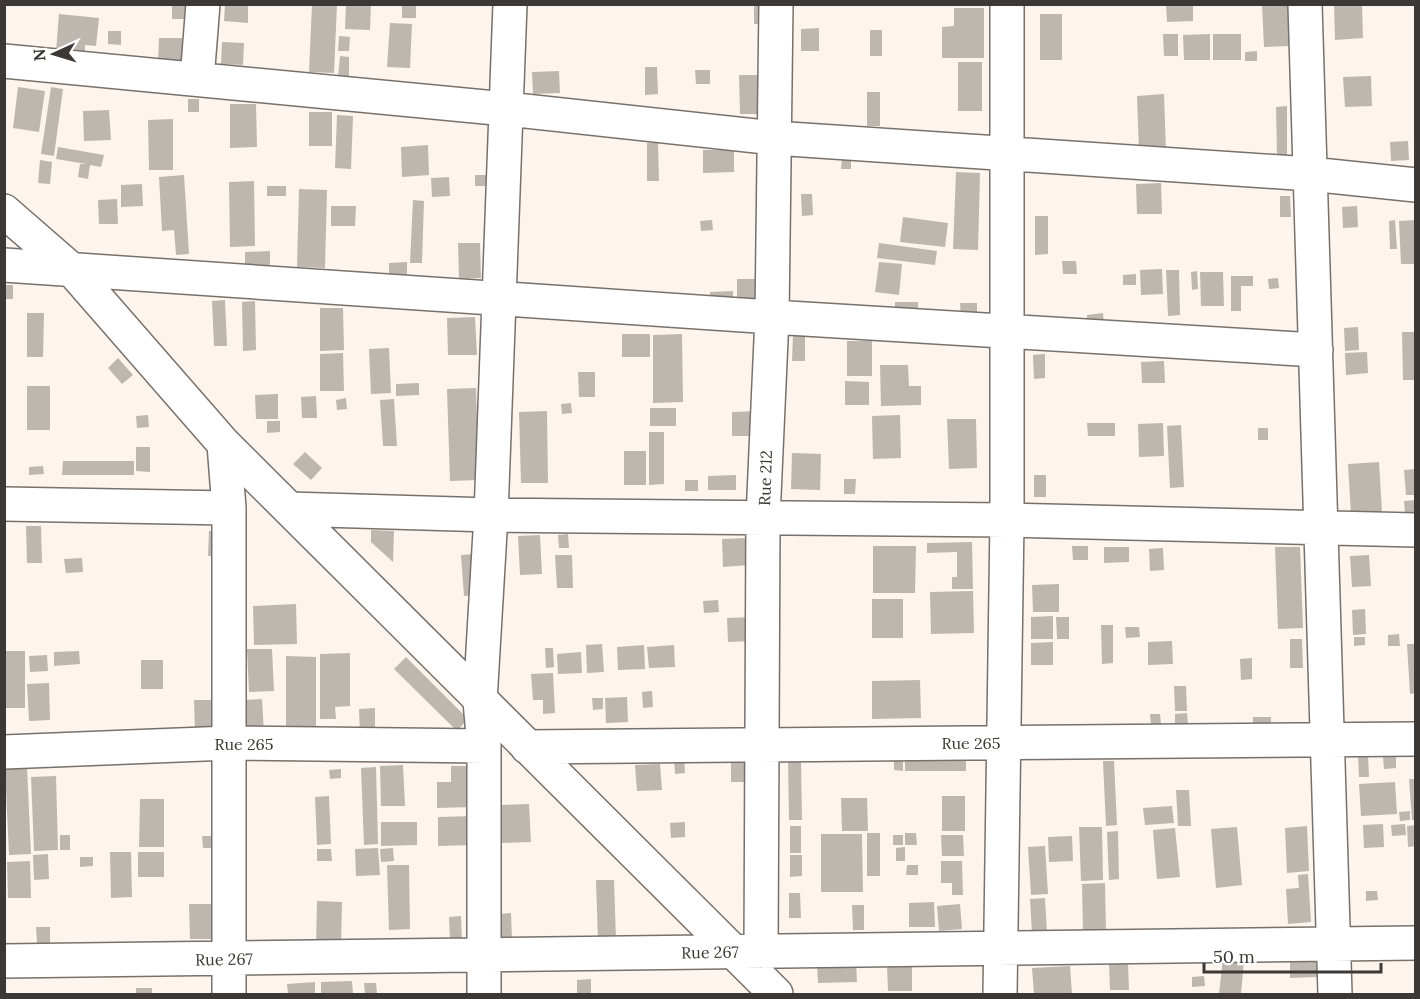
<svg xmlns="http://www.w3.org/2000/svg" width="1420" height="999" viewBox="0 0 1420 999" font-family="Lora,serif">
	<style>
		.building { fill: #beb7b0 }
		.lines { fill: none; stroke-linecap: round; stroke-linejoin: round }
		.minor-casing { stroke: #78716b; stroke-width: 36 }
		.minor { stroke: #fff; stroke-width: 33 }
		.labels { text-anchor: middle; stroke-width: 6; stroke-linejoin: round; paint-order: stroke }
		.street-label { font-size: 16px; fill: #3b3836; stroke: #fff }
	</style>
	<rect width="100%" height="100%" fill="#fcf4ed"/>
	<path class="building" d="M172,4H186L185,19H172Z
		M225,4H248V23L224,21Z
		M312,4H337L334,73L309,72Z
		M346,4H371L370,30L345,29Z
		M402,4H416V18H402Z
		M754,4H768V24H754Z
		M1166,4H1193V21L1167,22Z
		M1262,4H1288L1289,46L1264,47Z
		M1334,4H1362L1363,38L1335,40Z
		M954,8H984V58H942V27L954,26Z
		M59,14L99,18L96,46L85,45V53L56,51Z
		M1040,14H1062V60H1040Z
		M390,23L412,24L410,68L387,67Z
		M819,28V51H801V29Z
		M870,30H882V56H870Z
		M108,31H121V45L108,44Z
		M1163,34H1178V56H1164Z
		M1210,34V60H1184L1183,35Z
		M1213,34H1241V60H1213Z
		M339,36L350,37L349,51H338Z
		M159,38H182V62H158Z
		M222,42L244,43L243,65L221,64Z
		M1257,51V61H1245V52Z
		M340,56L349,57V77H338Z
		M958,62H982V111H958Z
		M645,67H657L658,94L645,95Z
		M695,70H710V84H696Z
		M559,71L560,93L533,94L532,72Z
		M739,75H762L764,114H740Z
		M1371,76L1372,106L1345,107L1343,77Z
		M18,87L45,91L39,132L13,128Z
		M51,87L63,89L54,156L41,154Z
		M867,92H880V126H867Z
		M1164,94L1166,151L1139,152L1137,96Z
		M188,99H199V112H188Z
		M230,104H256L257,147L230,148Z
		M1287,106V157L1277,156L1276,107Z
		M109,110L111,140L84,141L83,111Z
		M309,112H332V146H309Z
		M337,115L353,116L351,169L335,168Z
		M173,119V170H149L148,120Z
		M1408,141L1409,160L1391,161L1390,142Z
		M647,143H658L659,181H647Z
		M428,145L429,175L402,177L401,147Z
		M58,147L104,155L101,167L90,165L88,179L78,177L80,164H86L56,159Z
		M703,150H734V172L703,173Z
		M842,158H851V169H841Z
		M40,160L52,162L50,184L38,183Z
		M956,172L980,173L978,250L953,249Z
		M184,175L189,254L176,255L174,230L162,231L159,177Z
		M475,175H487V186H475Z
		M449,177L450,196L432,197L431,178Z
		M254,181L255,246L230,247L229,182Z
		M1161,183L1162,214H1137L1136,184Z
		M142,184L143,206L121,207V185Z
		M267,186H286V196H267Z
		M299,189L327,190L325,268L297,267Z
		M801,194H812L813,215L802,216Z
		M1280,196H1290L1291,217H1280Z
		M117,199L118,224H99L98,200Z
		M413,200L424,201L422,263H410Z
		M331,206H356L355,226H331Z
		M1357,206L1358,227L1343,228L1342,207Z
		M1035,216H1048V254L1035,255Z
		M903,217L948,223L945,247L900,242Z
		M712,220L713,230L701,231L700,221Z
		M1395,220L1397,249H1390L1389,221Z
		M1416,220V264H1401L1399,221Z
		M458,243H480L481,278L459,279Z
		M879,243L937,251L935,265L877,258Z
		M270,251V265H245V252Z
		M1062,261H1076L1077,274H1063Z
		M407,262V276H389V263Z
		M879,262L902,264L899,295L875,292Z
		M1162,269L1163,294L1141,295L1140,270Z
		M1166,270H1179L1180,315L1168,316Z
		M1197,271L1198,289L1192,290L1191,272Z
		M1200,272H1223L1224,306H1201Z
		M1136,274V285H1123V275Z
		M1231,276H1253V286H1241V311H1231Z
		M1278,278L1279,288L1269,289L1268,279Z
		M737,279H767V303H737Z
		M4,285H13V299H4Z
		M733,291V302L710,303V292Z
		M225,300L227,346H214L212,301Z
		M255,301L256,350L243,351L242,302Z
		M895,302H918V311H895Z
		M960,303H977V317L961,316Z
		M320,308H343L344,350L320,351Z
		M27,313H44L43,357H27Z
		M1103,313L1104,325L1087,326V315Z
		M475,317L477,355H448L447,318Z
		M1358,327L1359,350L1345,351L1344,328Z
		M1402,332H1416V380H1403Z
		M622,334H650V357H622Z
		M682,334L683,402L653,403V335Z
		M793,334H805V361H792Z
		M847,341H872V376H847Z
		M389,348L391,393L371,394L369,349Z
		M1367,352L1368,373L1346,375L1345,353Z
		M343,353L344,391H320V354Z
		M1045,354V378L1034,379L1033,355Z
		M118,358L133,375L122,384L108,368Z
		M1164,361L1165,383H1142L1141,362Z
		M880,365H908L909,386H921V405L881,406Z
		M578,372H595V397H579Z
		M845,381L869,382V405H845Z
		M419,383V395L396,396V384Z
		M27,386H50V430H27Z
		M476,388L479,480L450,481L447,389Z
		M278,394V419H256L255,395Z
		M316,396L317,418H302L301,397Z
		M346,398L347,409L337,410L336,400Z
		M394,399L397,446H383L380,400Z
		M571,403L572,413L562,414L561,404Z
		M650,408H676V426H650Z
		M547,411L548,483H521L519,412Z
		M761,411V436H732V412Z
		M148,415L149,427L137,428L136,416Z
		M900,415L901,458L873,459L872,416Z
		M947,419H976L977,468L949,469Z
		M267,421H280V432L267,433Z
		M1087,423H1115V436H1088Z
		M1163,423L1164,456L1139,457L1138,424Z
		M1181,425L1184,487L1170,488L1167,426Z
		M1258,428H1268V440H1258Z
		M649,432H664V484L649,485Z
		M136,447H150V472L136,471Z
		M624,451H646V485H624Z
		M305,452L322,468L311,480L293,464Z
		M792,453L821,454L820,490L791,489Z
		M63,461H134V475H62Z
		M1379,462L1382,512L1351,514L1348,464Z
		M43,466L44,474L29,475V467Z
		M1416,469V495H1406L1404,470Z
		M736,475V490H708V476Z
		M1034,475H1046V497H1034Z
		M844,479H856L855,494H844Z
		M685,480H698V491H685Z
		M1416,500V513L1405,514L1404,501Z
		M26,526H41L42,563H27Z
		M371,530L394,531L393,562L371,542Z
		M209,531H221V556H208Z
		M568,534L569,548H559L558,535Z
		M540,535L542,574L520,575L518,536Z
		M747,538L749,565L723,567L722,539Z
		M972,542L973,589H952V577H957V552L927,553V543Z
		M873,546H916L915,593H873Z
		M1072,546H1088V560H1073Z
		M1104,547H1129V562L1104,563Z
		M1275,547H1300L1303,628L1278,629Z
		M1163,548L1164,570L1150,571L1149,549Z
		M473,554L477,595L464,596L461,555Z
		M555,555H572L573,588H557Z
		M1369,555L1371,586L1352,587L1350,556Z
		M82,558L83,572L66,573L64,559Z
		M1059,584V612H1033L1032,585Z
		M973,591L974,633L931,634L930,592Z
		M872,599H903V638H872Z
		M718,600L719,612L704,613L703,601Z
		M296,604L297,644L254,645L253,606Z
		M1365,609L1366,634L1353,635L1352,610Z
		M1053,616V639H1031V617Z
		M752,617L753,641L728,642L727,618Z
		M1056,617H1069V639H1057Z
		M1101,625H1113V663L1102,664Z
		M1125,627H1139L1140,637L1126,638Z
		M1399,634L1400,646H1388V635Z
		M1354,637H1365V645L1354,646Z
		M1290,639H1302L1303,668H1290Z
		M1172,641L1173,664L1148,665V642Z
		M1053,642V665H1031V643Z
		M602,644L604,672L587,673L586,645Z
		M1407,644H1416V693L1410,694Z
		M644,645L645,669L618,670L617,647Z
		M674,645L675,667L649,668L647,647Z
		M545,648H553L554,667L546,668Z
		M247,649H272L274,691L249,692Z
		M4,651H25V708H4Z
		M79,651L80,664L54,666V652Z
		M581,652L582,673L558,674L557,654Z
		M350,653V706L335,707L336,719H320V654Z
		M47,655L48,671L30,672L29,656Z
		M286,656L316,657V727L286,728Z
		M406,657L468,719L457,731L394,669Z
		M1252,658V679L1241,680L1240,659Z
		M141,660H163V689H141Z
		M553,673L555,713L543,714V700H533L531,674Z
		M920,680L921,718L872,719V681Z
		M49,683L50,720L29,721L27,684Z
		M1174,686H1186L1187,711H1175Z
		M652,691L653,707L643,708L642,692Z
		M627,697L628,722L606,723L605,698Z
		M592,698H603V709L593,710Z
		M262,699L264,734L245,735L244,700Z
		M194,700H220V730L195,731Z
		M375,708V734L360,735L359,709Z
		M1187,713L1188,724L1175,725V714Z
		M1150,714H1160L1161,724L1151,725Z
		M1253,717H1271V727H1253Z
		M1358,755H1368L1369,777H1359Z
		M684,757L685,773L675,774L674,758Z
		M1383,757H1396V768L1384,769Z
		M788,758H801L802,820H789Z
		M754,759V782H731V760Z
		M894,760H903V771L894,770Z
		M905,760H966V771H905Z
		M1103,761H1114L1117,825L1106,826Z
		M660,764L662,790L637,791L635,765Z
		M403,765L405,806H381L380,766Z
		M451,766H473V807L437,808V782H451Z
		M27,767L31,854L9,855L5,768Z
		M376,767L378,844L364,845L361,768Z
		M341,769V778L330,779L329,770Z
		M56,776L58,850L34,851L31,777Z
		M1409,779H1416V820H1412Z
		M1395,782L1397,814L1361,816L1359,784Z
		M1176,790H1189L1191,826H1178Z
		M329,796L331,844L317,845L315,797Z
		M942,796H965V831H942Z
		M841,798H867L868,831H842Z
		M140,799H164V847H139Z
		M529,804L531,842L500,843L499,805Z
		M1172,806L1174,823L1145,825L1143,808Z
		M1410,811V820L1400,821L1399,812Z
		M474,816V845L438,846V817Z
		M381,822H417V845L381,846Z
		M685,822V837L671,838L670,823Z
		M1383,824L1384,847L1364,848L1363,825Z
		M1405,824L1406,835L1392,836L1391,825Z
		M1416,825V846L1408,847L1407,826Z
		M790,826H801V853H790Z
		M1307,826L1309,871L1287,873L1285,828Z
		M1079,827H1102L1103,880L1081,881Z
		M1237,827L1242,885L1216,888L1211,829Z
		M1175,828L1180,877L1157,879L1153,830Z
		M1118,831L1119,879L1109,880L1107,832Z
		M867,833H880V876H867Z
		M905,833H916L917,845H905Z
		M821,834H862L863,892H821Z
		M60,835H70V850H60Z
		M893,835H903V845H893Z
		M941,835H963L964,856H942Z
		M202,836H215L216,848H203Z
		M1072,836L1073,861L1049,862L1048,837Z
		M1045,846L1048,894L1031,895L1028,847Z
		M905,847V861H896V848Z
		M378,848L380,875L356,876L355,849Z
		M393,848L394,861L381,862L380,849Z
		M317,849H331L332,861H317Z
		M110,852H131L132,897L111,898Z
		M138,852H164V877H138Z
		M48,854L49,879L34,880L33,855Z
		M790,855H802V876L790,877Z
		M80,857H93V866L80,867Z
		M30,861L31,898H8L7,862Z
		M941,861H962L963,895H952V883H941Z
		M387,865H409L410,929L389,930Z
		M907,865H918V875H906Z
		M1308,874L1311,922L1288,924L1286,889L1299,888L1298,875Z
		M596,880H614L616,941L598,942Z
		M1105,883L1106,931L1083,932L1082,884Z
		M1366,891H1377L1378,900L1366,901Z
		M789,893H800L801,918H789Z
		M1045,898L1047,933L1032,934L1030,899Z
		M317,901L342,902L341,946L316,945Z
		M934,902L935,927H909V903Z
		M189,904H214L215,939H190Z
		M960,904L962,929L939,931L937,906Z
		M852,905H864V930H853Z
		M511,913L512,940L499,941V914Z
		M461,916L462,940H450L449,917Z
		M36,927H50V943H37Z
		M1316,956L1317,977L1290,978V957Z
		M1223,958L1244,961L1241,994H1219Z
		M856,963L857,982L818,983L817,965Z
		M1109,964H1128L1129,990H1110Z
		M887,966H912V991H888Z
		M1070,966L1072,994H1034L1032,968Z
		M1204,976L1205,986L1192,987V977Z
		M591,979V994H577V980Z
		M352,981L353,994H321V982Z
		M315,982V994H288L287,984Z
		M364,983H376L377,994H365Z
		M136,988H152V994H136Z"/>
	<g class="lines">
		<defs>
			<path id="minor" d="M1305,4L1335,994
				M4,61L506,109L774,138L1310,174L1416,185
				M197,79L203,4
				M4,211L73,271L224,444L776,994
				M4,265L772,317L1316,350
				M224,444L229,508V994
				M4,504L229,508
				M289,509L491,515L1007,520L1416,530
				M527,747L1416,739
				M4,752L229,743L484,746
				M761,951L763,518L772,317L776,4
				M4,961L1416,943
				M484,994V746L480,701L491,515L510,4
				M1000,994L1007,520V4"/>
		</defs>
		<use href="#minor" class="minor-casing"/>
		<use href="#minor" class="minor"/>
	</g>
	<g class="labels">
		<g class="street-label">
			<text transform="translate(765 478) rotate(-88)" y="6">Rue 212</text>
			<text x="971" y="749">Rue 265</text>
			<text x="244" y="750">Rue 265</text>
			<text transform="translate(710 952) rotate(-1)" y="6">Rue 267</text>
			<text transform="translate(224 959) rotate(-1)" y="6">Rue 267</text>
		</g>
	</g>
	<rect width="1420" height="999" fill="none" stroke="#3b3836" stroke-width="12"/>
	<g transform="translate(54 54) rotate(266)" stroke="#ffffff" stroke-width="4.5" paint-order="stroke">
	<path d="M0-4.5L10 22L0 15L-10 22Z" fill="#3b3836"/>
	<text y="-9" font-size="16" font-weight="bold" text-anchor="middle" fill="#3b3836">N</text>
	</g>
	<path d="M1204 963v9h177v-9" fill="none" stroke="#3b3836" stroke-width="3"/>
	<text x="1213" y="963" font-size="18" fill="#3b3836" stroke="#ffffff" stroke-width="4.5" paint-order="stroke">50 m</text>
</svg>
